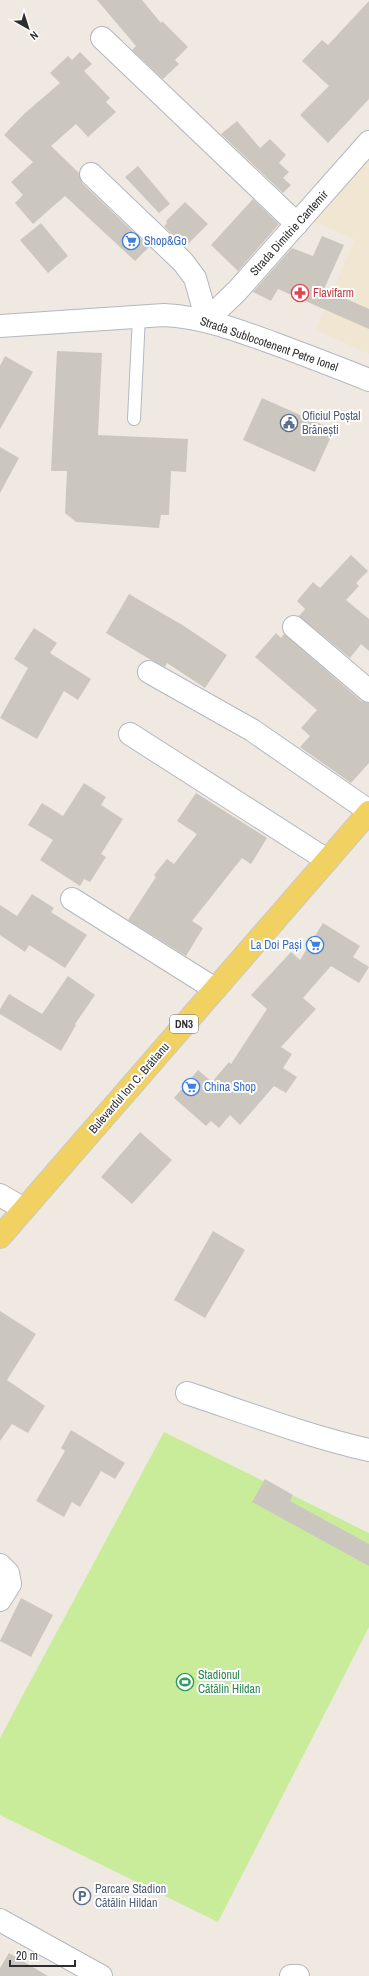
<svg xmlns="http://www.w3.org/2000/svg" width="369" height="1976" viewBox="0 0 369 1976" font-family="'Archivo Narrow',sans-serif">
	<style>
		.education { fill: #f0e6d1 }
		.pitch { fill: #c9ec9a }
		.building { fill: #cbc7bf }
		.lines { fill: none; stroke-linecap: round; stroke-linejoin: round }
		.service-casing { stroke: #b4b7c1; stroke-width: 14 }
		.minor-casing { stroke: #b4b7c1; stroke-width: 24 }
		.secondary-casing { stroke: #b4b7c1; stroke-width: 24 }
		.primary-casing { stroke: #c9c9c9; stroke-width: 24 }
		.service { stroke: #fff; stroke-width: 12 }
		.minor { stroke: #fff; stroke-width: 22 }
		.secondary { stroke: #fff; stroke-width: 22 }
		.primary { stroke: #f2d163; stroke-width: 22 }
		.labels { text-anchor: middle; stroke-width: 4; stroke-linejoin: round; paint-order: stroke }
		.shield { fill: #fff; stroke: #6d6d6d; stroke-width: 1 }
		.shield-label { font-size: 11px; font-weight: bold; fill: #2e2e2e }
		.street-label { font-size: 12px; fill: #2e2e2e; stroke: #fff }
		.shop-label { font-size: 12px; fill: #366cbe; stroke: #fff; text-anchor: start }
		.health-label { font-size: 12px; fill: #be3a42; stroke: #fff; text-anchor: start }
		.service-label { font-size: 12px; fill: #4e5e75; stroke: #fff; text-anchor: start }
		.leisure-label { font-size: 12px; fill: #27864d; stroke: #fff; text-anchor: start }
	</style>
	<rect width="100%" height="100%" fill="#efe9e1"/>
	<path class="education" d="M369,151V354L316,330L355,239L309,219Z"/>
	<path class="pitch" d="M164,1432L369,1533V1627L218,1922L0,1815V1738Z"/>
	<path class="building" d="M97,0H142L161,23L162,21L188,47L175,60L179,64L163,79L132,50L136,46Z
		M369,1V99L328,143L300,115L329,86L302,61L322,40L328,45Z
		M80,52L92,64L84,71L110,98L106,102L116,112L88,137L76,124L51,146L79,173L82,183L149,247L135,261L65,196L33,224L15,203L23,195L11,182L33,162L4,135L24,114L60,83L50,73L68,56L72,60Z
		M237,121L260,148L270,139L286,155L279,163L289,172L283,178L291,185L283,193L221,134Z
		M138,166L170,204L159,213L125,177Z
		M253,199L279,224L238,271L211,245Z
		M185,202L208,224L188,244L179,236L177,239L164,226L167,223L166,221Z
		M41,223L68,256L48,273L20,240Z
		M322,236L344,245L324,289L369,309V329L278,289L271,301L253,292L292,248L313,256Z
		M57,351L102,353L98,435L188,439L186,472L171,471L169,515H161L159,528L76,522L65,513L67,471H51Z
		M5,356L33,372L0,429V366Z
		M262,398L334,430L315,472L243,440Z
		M0,447L19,458L0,493Z
		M351,555L368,571L356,583L359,586L346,600L369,619V651L361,644L350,658L299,616L305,609L297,601L313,582L320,588Z
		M129,594L184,626L227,655L205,688L167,663L165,667L151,660L106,633Z
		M34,628L57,643L50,653L91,679L78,700L64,691L37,739L0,718L28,668L14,659Z
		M276,633L281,638L284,634L361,701L369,703V763L351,783L300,747L310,736L301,728L317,710L255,657Z
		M84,783L106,797L101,805L123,819L101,854L106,857L90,882L84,879L80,886L40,860L53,840L28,825L42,803L63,816Z
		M196,793L267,838L251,864L242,858L192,921L203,928L186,956L128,920L156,877L154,875L167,859L174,864L197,834L177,821Z
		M32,894L54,908L51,912L87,935L65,968L29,945L25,952L0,935V905L17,916Z
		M323,923L360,946L353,957L369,967L359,983L331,966L303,998L316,1009L281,1047L292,1054L283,1068L297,1077L286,1093L274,1086L240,1125L230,1115L219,1128L211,1121L206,1126L174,1098L198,1070L212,1082L229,1062L231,1064L267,1009L251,995L291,952L300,960Z
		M68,976L95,995L75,1024L76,1025L61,1051L0,1014V1009L9,994L42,1014Z
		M140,1132L172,1160L132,1204L101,1177Z
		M213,1231L245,1250L205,1318L174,1300Z
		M0,1311L36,1334L7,1380L45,1406L28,1433L12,1424L0,1441Z
		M71,1430L125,1463L115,1479L101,1471L80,1507L72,1502L64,1517L36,1501L65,1451L61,1448Z
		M265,1479L293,1495L290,1501L369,1544V1566L252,1502Z
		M21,1598L53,1615L31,1657L0,1641Z
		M9,1953L48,1976H0V1968Z"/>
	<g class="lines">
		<defs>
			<path id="service" d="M134,419L139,316"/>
			<path id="minor" d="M102,38L297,224
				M91,174L183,262L195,278L207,320L237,291L369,142
				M294,627L369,691
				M149,672L252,730L369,811
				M130,734L327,860
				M72,899L215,989
				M0,1195L24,1209
				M187,1393C247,1413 307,1436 369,1450
				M0,1565L8,1573L10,1584L0,1600
				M0,1920L101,1976
				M291,1976H298"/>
			<path id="secondary" d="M0,326L164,315C203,317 237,330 273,343C305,355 337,367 369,380"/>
			<path id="primary" d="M0,1237L369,812"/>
		</defs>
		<use href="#service" class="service-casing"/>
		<use href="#minor" class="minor-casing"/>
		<use href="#secondary" class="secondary-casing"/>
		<use href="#primary" class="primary-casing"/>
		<use href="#service" class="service"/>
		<use href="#minor" class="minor"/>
		<use href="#secondary" class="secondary"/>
		<use href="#primary" class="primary"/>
	</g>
	<defs>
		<symbol id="supermarket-ring" viewBox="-11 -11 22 22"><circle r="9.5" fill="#fff" stroke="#3f7fe0" stroke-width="1.5"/><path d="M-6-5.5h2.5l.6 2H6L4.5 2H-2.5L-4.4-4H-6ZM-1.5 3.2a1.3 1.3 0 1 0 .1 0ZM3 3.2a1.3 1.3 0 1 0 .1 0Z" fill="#3f7fe0"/></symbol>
		<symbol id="pharmacy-ring" viewBox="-11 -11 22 22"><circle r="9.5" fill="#fff" stroke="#e0444e" stroke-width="1.5"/><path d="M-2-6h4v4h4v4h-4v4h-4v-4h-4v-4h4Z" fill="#e0444e"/></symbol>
		<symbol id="civic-ring" viewBox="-11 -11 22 22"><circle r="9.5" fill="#fff" stroke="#5c6f8a" stroke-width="1.5"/><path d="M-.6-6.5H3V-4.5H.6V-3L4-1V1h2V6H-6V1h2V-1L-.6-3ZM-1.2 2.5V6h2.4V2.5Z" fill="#5c6f8a"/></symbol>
		<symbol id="stadium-ring" viewBox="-11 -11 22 22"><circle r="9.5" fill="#fff" stroke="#2e9e5b" stroke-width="1.5"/><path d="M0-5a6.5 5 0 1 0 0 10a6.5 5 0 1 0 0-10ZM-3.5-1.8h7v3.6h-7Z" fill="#2e9e5b"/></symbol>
		<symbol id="parking-ring" viewBox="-11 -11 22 22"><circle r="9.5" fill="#fff" stroke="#5c6f8a" stroke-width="1.5"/><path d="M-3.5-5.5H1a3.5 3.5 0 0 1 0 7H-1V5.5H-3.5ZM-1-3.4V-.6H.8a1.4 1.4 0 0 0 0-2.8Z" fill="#5c6f8a"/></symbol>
	</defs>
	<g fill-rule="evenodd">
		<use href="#supermarket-ring" x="121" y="231" width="20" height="20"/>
		<use href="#pharmacy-ring" x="290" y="283" width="20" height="20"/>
		<use href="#civic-ring" x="279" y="413" width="20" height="20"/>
		<use href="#supermarket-ring" x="305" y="935" width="20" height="20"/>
		<use href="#supermarket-ring" x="181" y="1077" width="20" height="20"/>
		<use href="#stadium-ring" x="175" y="1672" width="20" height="20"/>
		<use href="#parking-ring" x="72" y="1886" width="20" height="20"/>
	</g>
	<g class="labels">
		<rect class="shield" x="170" y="1015" width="28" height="18" rx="3"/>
		<g class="shield-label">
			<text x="184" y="1028">DN3</text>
		</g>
		<g class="street-label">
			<text transform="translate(289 233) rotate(-48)" y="4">Strada Dimitrie Cantemir</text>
			<text transform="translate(269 344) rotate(19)" y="4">Strada Sublocotenent Petre Ionel</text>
			<text transform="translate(129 1088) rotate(-49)" y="4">Bulevardul Ion C. Brătianu</text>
		</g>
		<g class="shop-label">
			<text x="144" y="245">Shop&amp;Go</text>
			<text x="302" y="949" text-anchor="end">La Doi Pași</text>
			<text x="204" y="1091">China Shop</text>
		</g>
		<g class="health-label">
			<text x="313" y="297">Flavifarm</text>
		</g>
		<g class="service-label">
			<text x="302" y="420">Oficiul Poștal<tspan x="302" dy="14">Brănești</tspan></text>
			<text x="95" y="1893">Parcare Stadion<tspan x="95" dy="14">Cătălin Hildan</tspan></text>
		</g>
		<g class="leisure-label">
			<text x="198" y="1679">Stadionul<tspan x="198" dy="14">Cătălin Hildan</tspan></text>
		</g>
	</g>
	<g transform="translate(28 28) rotate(141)" stroke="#ffffff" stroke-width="3" paint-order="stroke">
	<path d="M0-3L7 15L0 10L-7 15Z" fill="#2e2e2e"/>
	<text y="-6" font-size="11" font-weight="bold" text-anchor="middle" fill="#2e2e2e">N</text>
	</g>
	<path d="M10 1960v6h65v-6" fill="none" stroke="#2e2e2e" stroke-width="2"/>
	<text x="16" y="1960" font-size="12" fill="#2e2e2e" stroke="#ffffff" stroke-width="3" paint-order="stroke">20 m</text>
</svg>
